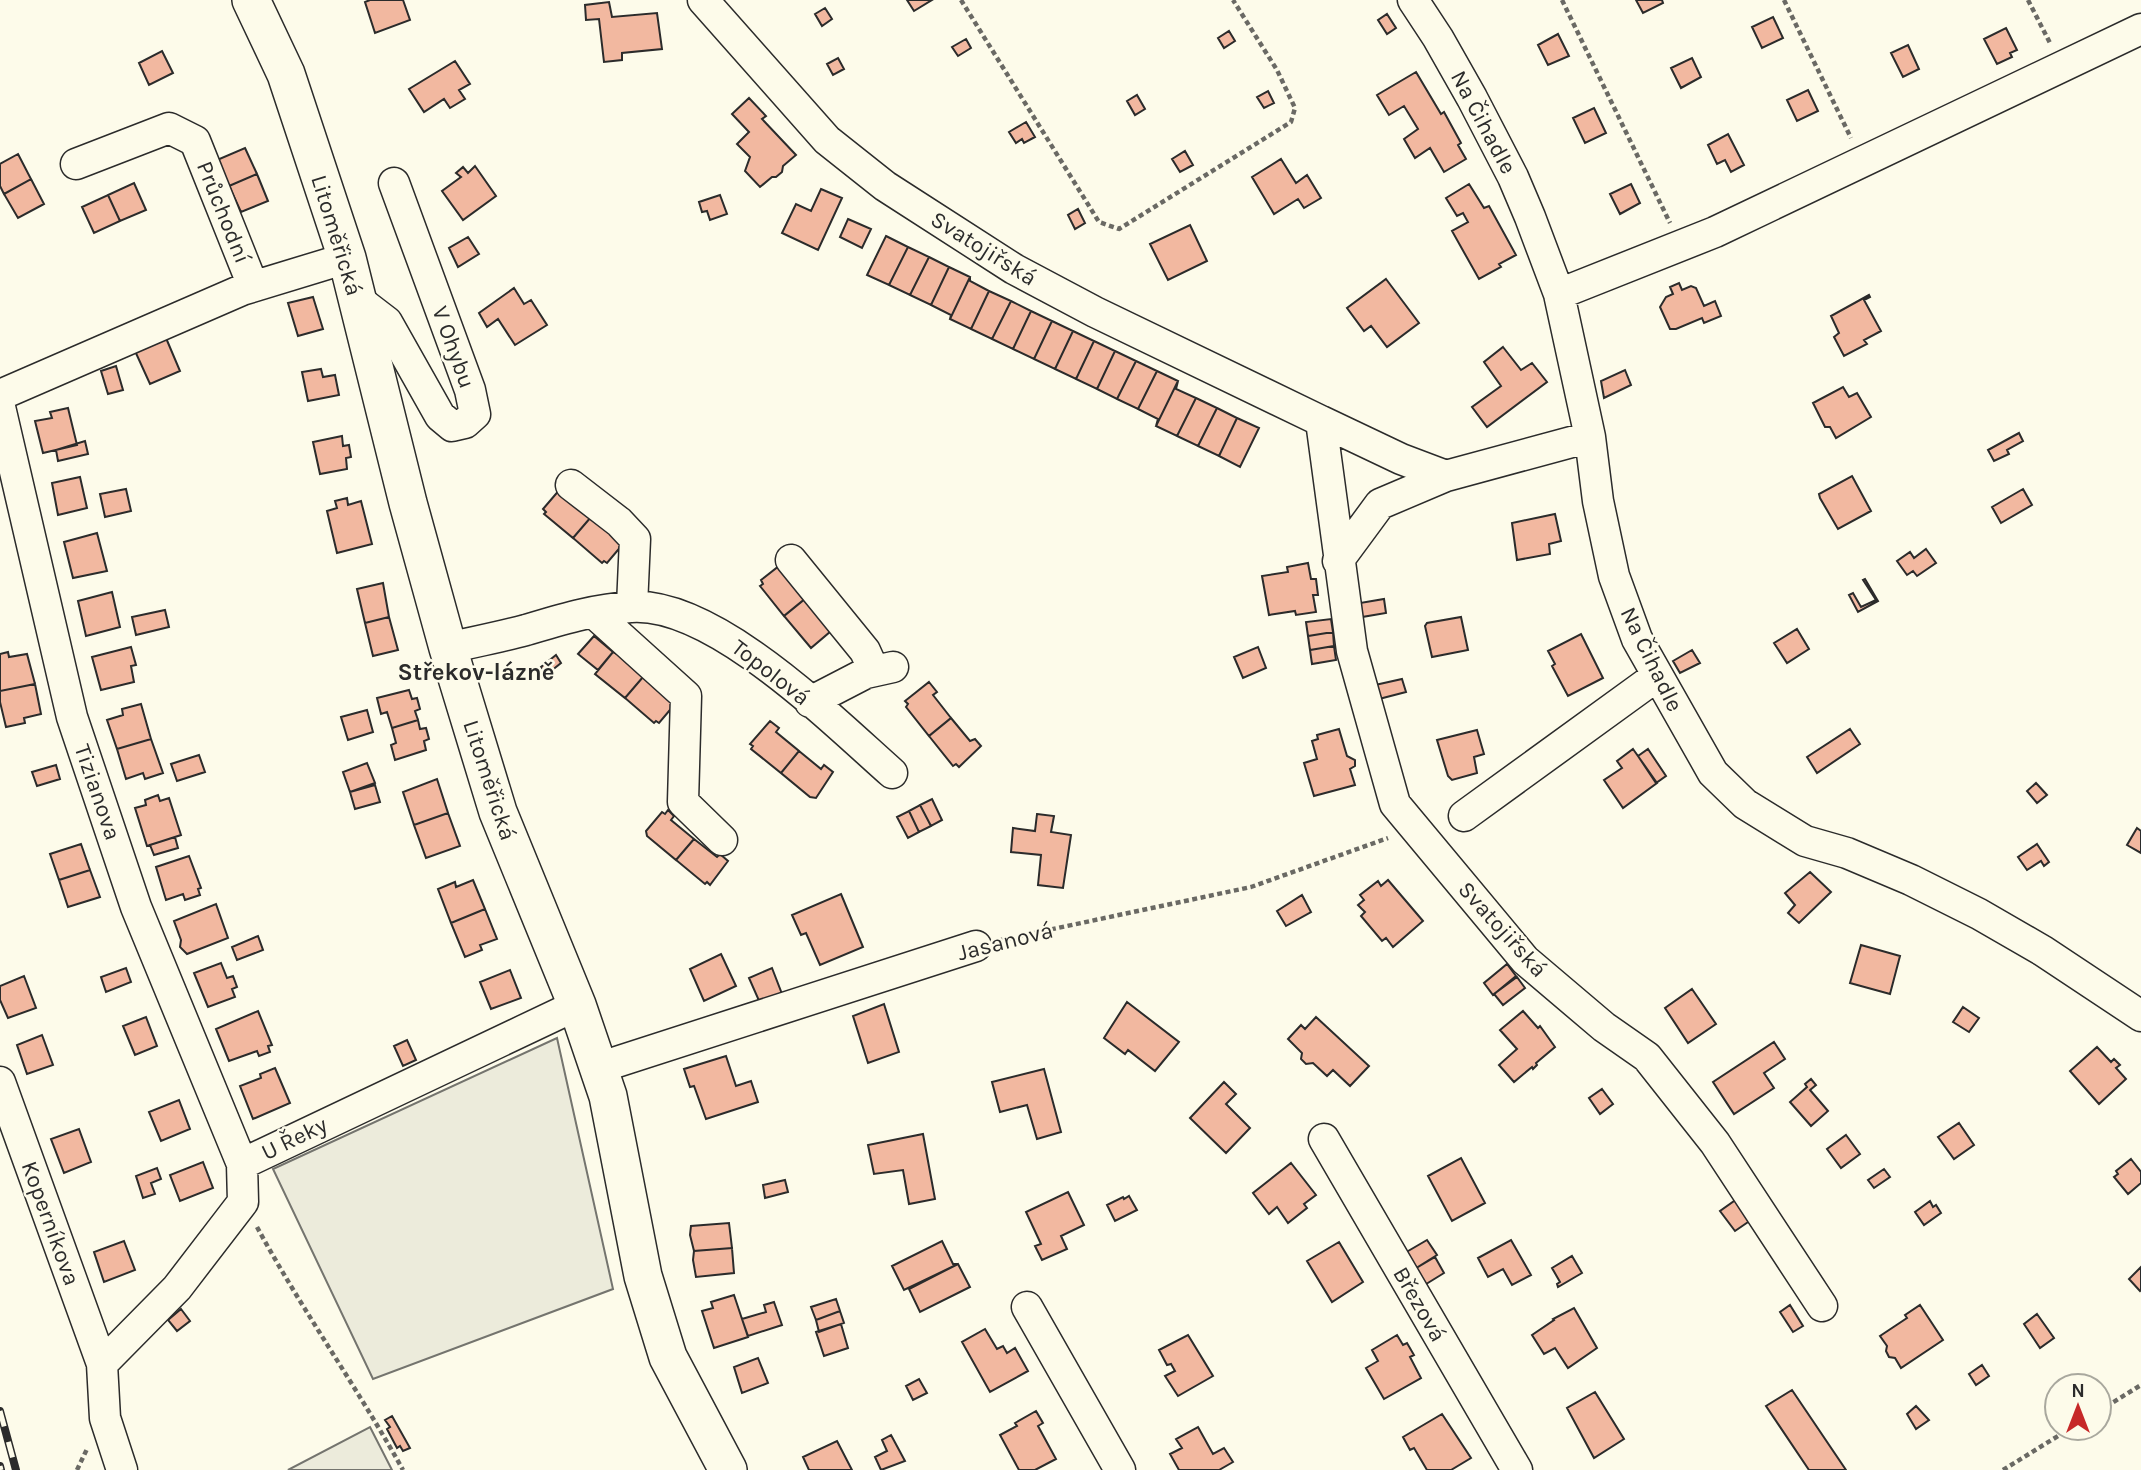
<svg xmlns="http://www.w3.org/2000/svg" width="2141" height="1470" viewBox="0 0 2141 1470" font-family="Karla,sans-serif">
	<style>
		.green { fill: #ecebdb; stroke: #74746e; stroke-width: 2 }
		.building { fill: #f2b8a0; stroke: #2b2b2b; stroke-width: 2 }
		.lines { fill: none; stroke-linecap: round; stroke-linejoin: round }
		.minor-casing { stroke: #2b2b2b; stroke-width: 33 }
		.major-casing { stroke: #2b2b2b; stroke-width: 40 }
		.path { stroke: #6a6964; stroke-width: 4.5; stroke-dasharray: 5 3.5; stroke-linecap: butt }
		.minor { stroke: #fdfbea; stroke-width: 30 }
		.major { stroke: #fdfbea; stroke-width: 37 }
		.rail-casing { stroke: #2b2b2b; stroke-width: 8 }
		.rail { stroke: #fdfbea; stroke-width: 5; stroke-dasharray: 16; stroke-linecap: butt }
		.labels { text-anchor: middle; stroke-width: 5; stroke-linejoin: round; paint-order: stroke }
		.street-label { font-size: 23px; fill: #2b2b2b; stroke: #fdfbea }
		.neighbourhood-label { font-size: 24px; font-weight: bold; fill: #2b2b2b; stroke: #fdfbea }
	</style>
	<rect width="100%" height="100%" fill="#fdfbea"/>
	<path class="green" d="M557,1038L613,1289L373,1379L273,1169Z
		M370,1427L392,1470H288Z"/>
	<path class="building" d="M370,0H403L410,20L375,33L365,2Z
		M907,0H932L914,11Z
		M1636,0H1662L1663,3L1643,13Z
		M609,2L612,17L657,13L662,49L622,53V60L604,62L599,19L586,20L585,5Z
		M825,8L832,19L822,26L815,14Z
		M1387,14L1396,28L1387,34L1378,20Z
		M1773,17L1783,38L1762,48L1752,27Z
		M2006,28L2017,50L2010,53L2012,57L1997,64L1984,39Z
		M1229,31L1235,41L1224,48L1218,38Z
		M1558,34L1569,56L1548,65L1538,45Z
		M966,39L971,48L958,56L952,47Z
		M1908,45L1919,69L1903,77L1891,53Z
		M162,51L173,73L149,85L139,63Z
		M838,58L844,69L833,75L827,64Z
		M1692,58L1701,77L1681,88L1671,68Z
		M455,61L470,84L459,90L465,99L450,108L444,99L424,112L409,89Z
		M1416,72L1441,114L1444,112L1461,143L1458,145L1466,159L1444,172L1430,148L1415,158L1404,139L1418,129L1404,106L1389,115L1377,95Z
		M1808,90L1818,111L1797,121L1787,100Z
		M1268,91L1274,103L1264,108L1257,97Z
		M1137,95L1145,109L1135,115L1127,101Z
		M749,98L766,116L762,119L796,155L783,166L782,172L776,177H772L760,187L745,171L750,157L737,144L749,132L732,114Z
		M1594,108L1606,133L1585,143L1573,118Z
		M1026,122L1035,137L1024,143L1022,139L1016,143L1009,132Z
		M1728,134L1744,165L1731,172L1725,160L1717,164L1708,145Z
		M245,148L257,174L229,186L217,160Z
		M1185,151L1193,165L1180,172L1172,159Z
		M18,154L31,179L4,194L0,186V164Z
		M1281,159L1296,183L1307,175L1321,198L1304,208L1298,199L1274,214L1252,177Z
		M475,166L496,196L463,220L442,191L461,177L456,173L463,167L468,173Z
		M257,174L268,201L241,212L229,186Z
		M31,179L44,204L18,218L4,194Z
		M134,183L146,210L120,221L108,195Z
		M1469,184L1484,208L1489,206L1516,255L1499,264L1501,267L1479,279L1452,231L1468,222L1463,213L1457,216L1446,198Z
		M1631,184L1640,203L1620,214L1610,194Z
		M821,189L842,198L818,250L782,233L796,204L811,211Z
		M108,195L120,221L94,233L82,207Z
		M720,195L727,214L710,220L707,211L702,212L699,202Z
		M1078,209L1085,223L1075,229L1068,215Z
		M848,219L871,229L862,248L840,237Z
		M1190,225L1207,261L1168,280L1150,244Z
		M886,236L908,247L889,285L867,275Z
		M468,237L479,254L458,267L449,248Z
		M908,247L929,257L910,295L889,285Z
		M929,257L949,267L931,305L910,295Z
		M949,267L970,277L950,319L951,315L931,305Z
		M970,277V281L989,291L971,329L950,319Z
		M1386,279L1419,323L1387,347L1371,326L1364,331L1347,308Z
		M1679,283L1682,290L1691,286L1696,288L1704,306L1715,301L1721,316L1704,323L1702,318L1676,329H1670L1660,307L1666,297L1673,294L1670,287Z
		M514,288L524,304L531,300L547,325L515,345L498,319L487,327L479,313Z
		M989,291L1011,301L992,339L971,329Z
		M1869,295L1870,297L1864,300L1881,331L1864,340L1867,344L1844,356L1834,337L1839,333L1831,316Z
		M313,297L323,329L298,336L288,303Z
		M1011,301L1031,311L1013,349L992,339Z
		M1031,311L1052,321L1034,359L1013,349Z
		M1052,321L1073,331L1055,369L1034,359Z
		M1073,331L1094,341L1076,379L1055,369Z
		M166,338L180,371L150,384L135,351Z
		M1094,341L1115,351L1097,389L1076,379Z
		M1503,347L1521,370L1532,363L1547,382L1487,427L1472,407L1501,386L1484,362Z
		M1115,351L1136,361L1117,399L1097,389Z
		M1136,361L1157,371L1138,409L1117,399Z
		M116,366L123,390L108,394L101,371Z
		M321,369L323,377L335,375L339,395L308,401L302,372Z
		M1625,370L1631,385L1604,398L1601,381Z
		M1157,371L1178,381L1156,426L1158,419L1138,409Z
		M1178,381L1176,389L1196,398L1177,436L1156,426Z
		M1843,387L1849,397L1857,393L1871,417L1836,438L1830,427H1825L1813,403Z
		M1196,398L1217,408L1198,446L1177,436Z
		M68,408L77,445L43,453L35,421L52,418L50,412Z
		M1217,408L1237,418L1219,456L1198,446Z
		M1237,418L1259,428L1240,467L1219,456Z
		M2019,433L2023,441L2007,450L2009,454L1994,461L1988,450Z
		M342,436L343,446L349,445L351,457L346,458L347,469L320,474L313,442Z
		M85,441L88,454L58,461L56,450Z
		M1852,476L1871,511L1838,529L1820,498L1819,494Z
		M80,477L87,508L58,515L52,483Z
		M561,488L591,517L573,538L544,514L546,512L543,509Z
		M126,489L131,511L105,517L100,494Z
		M2023,489L2032,505L2001,523L1992,507Z
		M347,498L348,505L361,501L372,544L337,553L327,511L337,508L335,501Z
		M1555,514L1561,541L1549,544L1550,554L1517,560L1512,523Z
		M591,517L623,544L607,563L604,561L602,563L573,538Z
		M97,533L107,571L73,578L64,542Z
		M1926,549L1936,563L1917,576L1913,571L1907,575L1897,561L1910,552L1914,558Z
		M1308,563L1311,579H1316L1318,595H1313L1316,612L1296,615L1295,611L1269,615L1262,576L1288,572L1287,567Z
		M779,566L806,598L784,616L760,586L763,584L761,580Z
		M1865,579L1878,601L1858,612L1849,595L1853,593L1861,607L1876,600L1863,580Z
		M383,583L389,617L365,623L357,589Z
		M112,592L120,627L86,636L78,601Z
		M806,598L831,631L811,648L784,616Z
		M1384,599L1386,613L1362,617L1360,603Z
		M165,610L169,627L136,635L132,617Z
		M389,617L398,650L373,656L365,623Z
		M1461,617L1468,650L1432,657L1425,626L1427,623Z
		M1331,619L1333,632L1308,636L1306,622Z
		M1797,629L1809,649L1787,663L1774,643Z
		M1333,632L1334,646L1310,650L1308,636Z
		M1581,634L1603,678L1568,696L1552,666L1555,664L1548,651Z
		M594,636L613,652L598,670L578,654Z
		M1334,646L1336,660L1312,664L1310,650Z
		M131,647L136,665L131,666L134,682L101,690L92,657Z
		M1258,647L1266,668L1243,678L1234,657Z
		M1692,650L1700,663L1680,673L1673,661Z
		M619,651L628,657L625,661L643,677L625,698L595,674L613,652L617,654Z
		M8,652L9,657L27,654L35,684L0,691V654Z
		M556,655L561,663L546,675L541,667Z
		M643,677L675,704L659,723L656,721L654,723L625,698Z
		M1402,679L1406,692L1379,699L1375,685Z
		M929,682L937,692L933,695L951,718L929,736L906,707L908,704L905,701Z
		M35,684L41,714L24,718L25,723L6,727L0,702V691Z
		M409,690L412,699L417,698L420,709L415,711L418,720L392,728L387,712L381,714L377,698Z
		M141,704L151,739L117,749L107,720L123,715L122,709Z
		M367,710L373,732L348,740L341,717Z
		M951,718L970,741L975,739L981,746L959,767L956,764L953,766L929,736Z
		M418,720L420,729L426,728L429,739L424,741L426,750L395,760L391,745L396,743L392,728Z
		M770,721L779,728L776,732L799,751L781,773L751,749L753,746L750,744Z
		M1339,729L1347,756L1355,760V766L1350,769L1355,785L1314,796L1304,763L1317,759L1312,741L1318,739L1317,735Z
		M1850,729L1860,744L1817,773L1807,757Z
		M1477,730L1484,754L1474,757L1477,773L1452,780L1448,776L1437,740Z
		M151,739L163,773L145,779L143,773L126,779L117,749Z
		M1633,749L1657,783L1623,808L1604,780L1622,768L1617,761Z
		M1648,749L1666,776L1656,783L1638,756Z
		M799,751L821,769L824,765L833,772L816,798L810,797L781,773Z
		M199,755L205,772L177,781L171,764Z
		M367,763L375,783L350,792L343,772Z
		M56,765L60,779L37,786L32,772Z
		M437,779L448,813L414,825L403,792Z
		M2036,783L2047,795L2037,803L2027,791Z
		M375,785L380,802L355,809L350,792Z
		M158,795L160,801L169,798L181,835L147,846L135,808L146,805L145,800Z
		M932,799L942,820L931,826L920,805Z
		M920,805L931,826L919,832L909,811Z
		M668,810L674,816L671,820L694,839L676,860L647,836L646,831L662,812L665,814Z
		M909,811L919,832L908,838L897,817Z
		M448,813L460,846L426,858L414,825Z
		M1037,814L1054,816L1051,832L1071,835L1063,888L1038,885L1041,855L1011,852L1013,828L1035,831Z
		M2137,828L2141,831V853L2127,845Z
		M175,837L178,848L154,855L150,845Z
		M694,839L717,857L720,854L728,861L710,885L707,882L705,884L676,860Z
		M81,844L90,870L59,880L50,854Z
		M2037,844L2049,862L2044,866L2041,861L2027,870L2018,857Z
		M189,856L201,888L198,889L200,895L185,900L183,894L166,900L156,867Z
		M90,870L100,897L68,907L59,880Z
		M1810,872L1831,892L1799,923L1788,913L1795,905L1785,893Z
		M473,880L485,909L451,923L438,889L455,882L456,887Z
		M1388,880L1423,921L1393,947L1386,938L1382,941L1361,916L1365,912L1358,905L1364,900L1360,895L1378,881L1381,886Z
		M841,894L863,947L820,965L806,933L801,935L792,915Z
		M1302,895L1311,912L1286,926L1277,911Z
		M216,904L228,938L187,954L180,947L181,940L174,921Z
		M485,909L497,939L480,945L482,950L465,957L451,923Z
		M258,936L263,950L237,960L232,947Z
		M1861,945L1900,956L1890,994L1850,983Z
		M721,954L736,986L704,1001L690,969Z
		M221,963L227,978L233,976L237,987L232,989L235,997L208,1007L194,973Z
		M1507,964L1516,976L1493,995L1484,983Z
		M126,968L131,982L106,992L101,977Z
		M772,968L782,994L760,1003L749,978Z
		M510,970L521,998L491,1009L480,982Z
		M24,976L36,1008L8,1018L0,1000V986Z
		M1517,977L1525,988L1503,1005L1494,994Z
		M1692,989L1716,1024L1688,1043L1665,1008Z
		M1127,1002L1179,1042L1155,1071L1128,1050L1125,1054L1104,1038Z
		M884,1004L899,1052L868,1063L853,1016Z
		M1963,1007L1979,1018L1969,1032L1953,1022Z
		M258,1011L272,1045L268,1046L270,1052L259,1056L257,1051L229,1061L216,1029Z
		M1523,1011L1538,1028L1540,1026L1555,1047L1536,1063L1537,1065L1533,1069L1532,1067L1514,1082L1499,1065L1517,1049L1500,1030Z
		M146,1017L157,1046L135,1055L123,1026Z
		M1316,1017L1369,1066L1350,1086L1333,1070L1327,1076L1313,1063L1306,1064L1301,1059L1302,1053L1288,1039L1301,1025L1305,1029Z
		M42,1035L53,1065L27,1074L17,1045Z
		M407,1040L416,1060L403,1066L394,1046Z
		M1774,1042L1785,1059L1764,1073L1774,1088L1734,1114L1713,1082Z
		M2097,1047L2111,1062L2114,1059L2120,1065L2116,1068L2126,1079L2099,1104L2070,1071Z
		M726,1056L736,1086L751,1081L758,1102L706,1119L694,1086L690,1087L684,1069Z
		M275,1068L290,1103L253,1119L240,1086L261,1078L260,1074Z
		M1044,1069L1061,1132L1037,1139L1027,1105L1000,1112L992,1082Z
		M1811,1079L1816,1085L1810,1090L1828,1111L1811,1126L1790,1102L1807,1087L1805,1084Z
		M1224,1082L1236,1094L1226,1104L1250,1128L1226,1153L1190,1118Z
		M1602,1089L1613,1104L1600,1114L1589,1098Z
		M179,1100L190,1129L161,1141L149,1112Z
		M1959,1123L1974,1145L1954,1159L1938,1137Z
		M79,1129L91,1162L64,1173L51,1139Z
		M923,1134L935,1199L909,1204L903,1170L874,1174L868,1145Z
		M1846,1135L1860,1154L1841,1168L1827,1149Z
		M1461,1158L1485,1203L1452,1221L1428,1176Z
		M2131,1159L2141,1172V1183L2128,1194L2114,1177L2118,1174L2116,1171Z
		M203,1162L213,1188L180,1201L170,1175Z
		M1291,1163L1316,1195L1304,1204L1307,1208L1288,1223L1277,1207L1269,1214L1253,1193Z
		M157,1168L161,1179L151,1183L155,1194L143,1198L136,1176Z
		M1884,1169L1890,1177L1874,1188L1868,1180Z
		M785,1180L788,1192L765,1198L763,1185Z
		M1068,1192L1084,1225L1061,1236L1067,1249L1042,1260L1035,1246L1041,1244L1026,1212Z
		M1129,1196L1137,1210L1115,1221L1107,1205L1123,1197L1124,1199Z
		M1737,1199L1751,1220L1735,1231L1720,1211Z
		M1930,1201L1933,1207L1936,1205L1941,1213L1924,1225L1915,1212Z
		M729,1223L732,1248L694,1251L690,1235L691,1226Z
		M1427,1240L1437,1255L1413,1270L1403,1254Z
		M1511,1240L1531,1275L1512,1285L1503,1269L1488,1277L1478,1258Z
		M124,1241L135,1270L104,1282L94,1252Z
		M942,1241L953,1264H958L904,1290L892,1266Z
		M1339,1242L1363,1282L1332,1302L1307,1261Z
		M732,1248L734,1273L696,1277L693,1260L694,1251Z
		M1572,1256L1582,1273L1558,1287L1557,1284L1560,1282L1552,1268Z
		M1435,1257L1444,1273L1423,1286L1413,1270Z
		M958,1264L970,1287L920,1312L909,1289Z
		M2141,1267V1290L2140,1291L2129,1279Z
		M734,1295L748,1337L714,1348L702,1311L713,1308L711,1302Z
		M836,1299L840,1311L816,1320L811,1307Z
		M774,1302L782,1325L748,1336L742,1319L766,1312L764,1305Z
		M1790,1305L1803,1326L1793,1332L1780,1312Z
		M1920,1305L1943,1340L1901,1368L1895,1358L1889,1357L1886,1351L1887,1346L1880,1336L1907,1318L1905,1315Z
		M1574,1308L1597,1348L1568,1368L1555,1348L1544,1354L1532,1335L1554,1320L1553,1319Z
		M181,1309L190,1321L177,1331L168,1320Z
		M840,1311L844,1323L819,1332L816,1320Z
		M2037,1314L2054,1338L2040,1348L2024,1324Z
		M841,1324L848,1348L824,1356L816,1332Z
		M985,1329L997,1349L1003,1346L1007,1353L1015,1348L1028,1371L990,1392L962,1342Z
		M1188,1335L1213,1376L1178,1396L1165,1376L1175,1371L1171,1364L1167,1365L1159,1350Z
		M1397,1335L1403,1345L1407,1343L1414,1355L1410,1357L1421,1378L1384,1399L1366,1368L1378,1361L1372,1350Z
		M758,1358L768,1383L742,1393L734,1367Z
		M1982,1365L1989,1376L1976,1385L1969,1374Z
		M919,1379L927,1393L913,1400L906,1386Z
		M1792,1390L1846,1470H1809L1766,1406Z
		M1595,1392L1624,1439L1594,1458L1567,1408Z
		M1916,1406L1929,1420L1916,1429L1907,1414Z
		M1036,1411L1043,1423L1038,1426L1056,1459L1035,1470H1019L1000,1435L1017,1426L1015,1423Z
		M1442,1414L1471,1458L1451,1470H1427L1414,1448L1410,1450L1403,1437Z
		M392,1416L410,1448L403,1451L400,1446L397,1448L387,1429L390,1427L385,1420Z
		M1198,1427L1213,1454L1224,1448L1233,1462L1219,1470H1179L1170,1454L1182,1448L1176,1439Z
		M891,1435L905,1461L881,1470L875,1457L887,1451L882,1440Z
		M837,1441L852,1470H809L803,1457Z"/>
	<g class="lines">
		<defs>
			<path id="minor" d="M703,0L827,140L885,186L1014,269L1095,312L1321,421L1352,651L1395,804L1525,960L1604,1027L1647,1057L1715,1143L1822,1306
				M1413,0L1438,38L1472,98L1513,177L1530,217L1559,294L1590,437L1598,501L1614,576L1637,639L1713,773L1745,804L1805,841L1847,853L1911,880L1979,914L2043,951L2141,1016
				M76,164L169,128L195,141L253,286
				M1559,294L1715,232L2141,29
				M357,299L387,322L440,416L452,426L465,423L475,414L470,390L394,183
				M0,395L242,290L347,258
				M0,407L72,717L136,907L242,1164
				M1321,421L1401,459L1446,476
				M571,485L619,522L635,539L632,606
				M791,560L865,651L874,671
				M1338,561L1380,504L1446,476L1590,437
				M594,613L686,696L683,802L722,840
				M448,648C474,642 500,637 526,630C560,620 595,609 631,607C713,601 832,720 892,773
				M810,702L866,673L893,667
				M1464,816L1657,676
				M598,1068L976,946
				M0,1082L102,1364L105,1418L122,1470
				M1324,1139L1517,1470
				M1027,1307L1120,1470
				M102,1364L177,1288L243,1202L242,1164L577,1005"/>
			<path id="major" d="M251,0L286,74L347,258L408,503L448,648L498,812L577,1005L608,1096L643,1276L668,1357L728,1470"/>
		</defs>
		<use href="#minor" class="minor-casing"/>
		<use href="#major" class="major-casing"/>
		<path class="path" d="M961,0L1099,222L1119,229L1291,122L1295,108L1277,70L1233,0
			M1562,0L1670,223
			M1784,0L1851,138
			M2028,0L2050,43
			M1001,940L1251,887L1388,838
			M257,1227C302,1310 357,1387 403,1470
			M2099,1411L2141,1385
			M77,1470L87,1449
			M2003,1470L2071,1428"/>
		<use href="#minor" class="minor"/>
		<use href="#major" class="major"/>
		<defs>
			<path id="rail" d="M0,1411L16,1470
				M0,1466L1,1470"/>
		</defs>
		<use href="#rail" class="rail-casing"/>
		<use href="#rail" class="rail"/>
	</g>
	<g class="labels">
		<g class="street-label">
			<text transform="translate(1484 122) rotate(62)" y="8">Na Čihadle</text>
			<text transform="translate(224 212) rotate(68)" y="8">Průchodní</text>
			<text transform="translate(337 235) rotate(73)" y="8">Litoměřická</text>
			<text transform="translate(984 248) rotate(32)" y="8">Svatojiřská</text>
			<text transform="translate(454 347) rotate(70)" y="8">V Ohybu</text>
			<text transform="translate(1652 659) rotate(64)" y="8">Na Čihadle</text>
			<text transform="translate(771 672) rotate(38)" y="8">Topolová</text>
			<text transform="translate(490 780) rotate(72)" y="8">Litoměřická</text>
			<text transform="translate(98 792) rotate(71)" y="8">Tizianova</text>
			<text transform="translate(1503 929) rotate(48)" y="8">Svatojiřská</text>
			<text transform="translate(1005 941) rotate(-14)" y="8">Jasanová</text>
			<text transform="translate(294 1138) rotate(-26)" y="8">U Řeky</text>
			<text transform="translate(51 1223) rotate(70)" y="8">Koperníkova</text>
			<text transform="translate(1420 1304) rotate(60)" y="8">Březová</text>
		</g>
		<g class="neighbourhood-label">
			<text x="476" y="680">Střekov-lázně</text>
		</g>
	</g>
	<g transform="translate(2078 1407)"><circle r="33" fill="#fdfbea" stroke="#a9a89e" stroke-width="2"/>
	<path d="M0-5L12 26L0 18L-12 26Z" fill="#c62828"/>
	<text y="-10" font-size="19" font-weight="bold" text-anchor="middle" fill="#2b2b2b">N</text>
	</g>
</svg>
